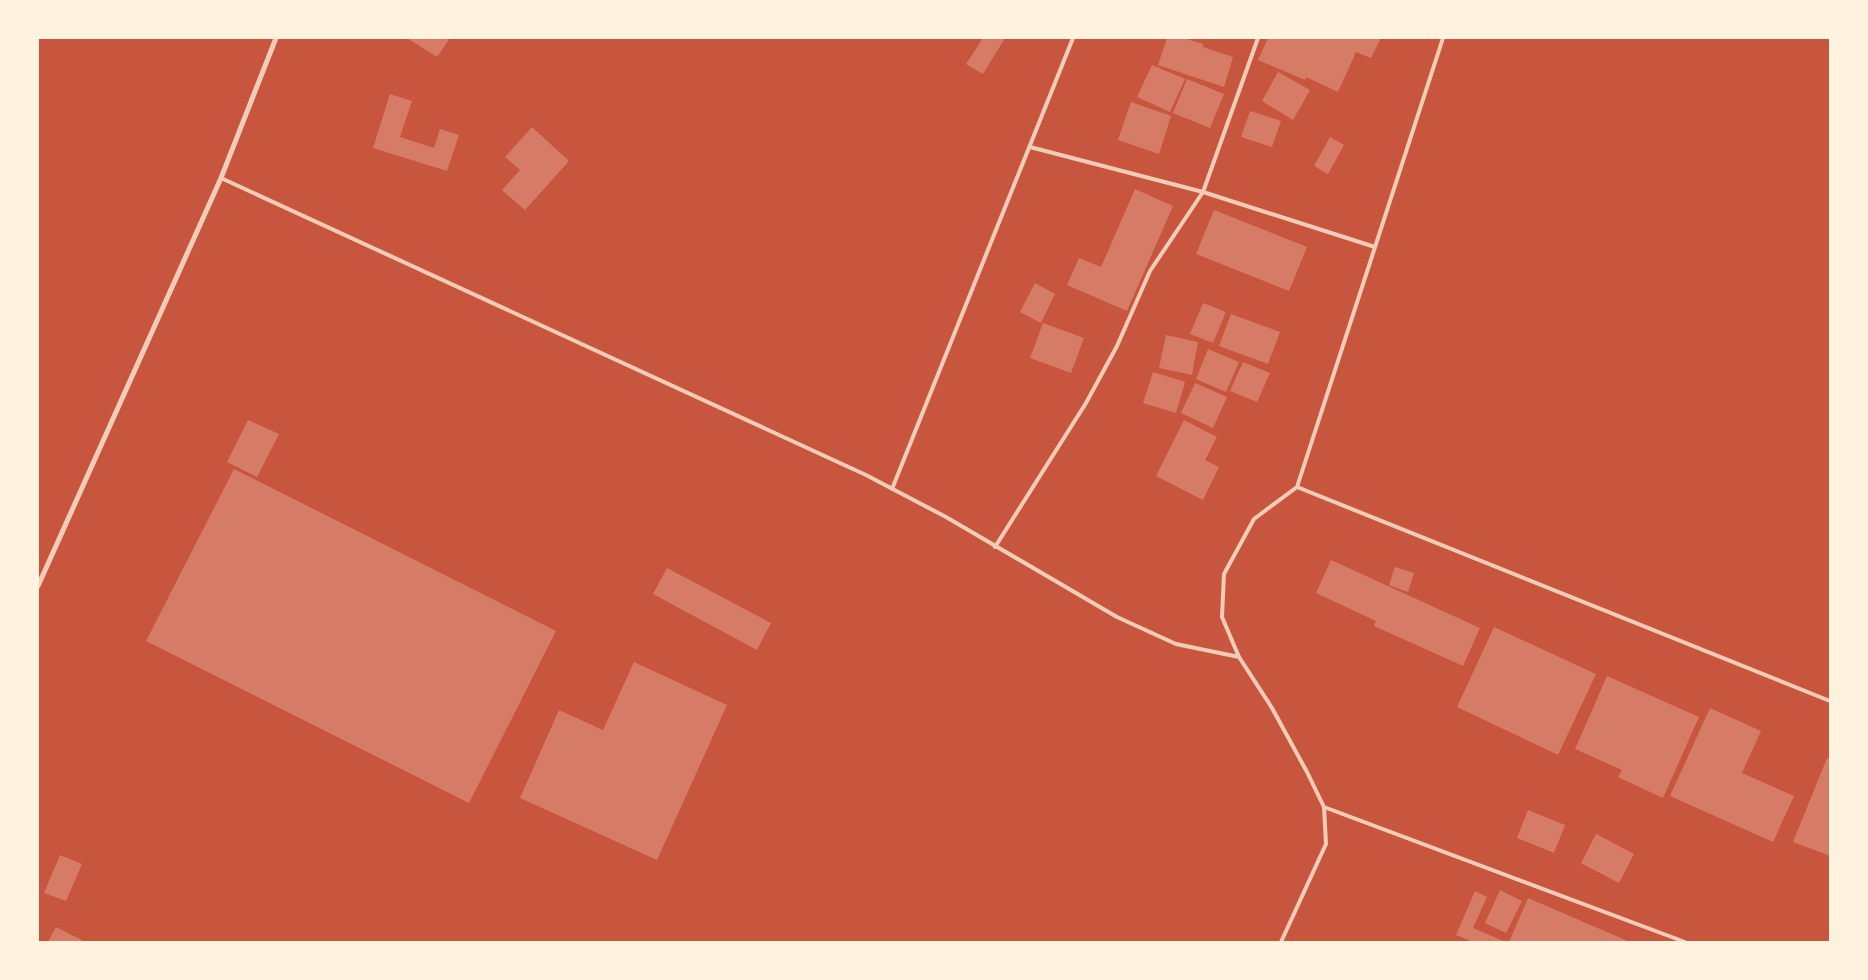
<svg xmlns="http://www.w3.org/2000/svg" width="1868" height="980" viewBox="0 0 1868 980" font-family="'IBM Plex Sans',sans-serif">
	<style>
		.building { fill: #d67c66 }
		.lines { fill: none; stroke-linecap: round; stroke-linejoin: round }
		.service { stroke: #f1ccb7; stroke-width: 4 }
		.minor { stroke: #f1ccb7; stroke-width: 5 }
	</style>
	<rect width="100%" height="100%" fill="#c8553d"/>
	<path class="building" d="M407,38H450L437,57Z
		M983,38H1005L983,74L966,64Z
		M1167,38H1184L1203,44V47L1233,57L1224,87L1158,65Z
		M1268,38H1381L1371,58L1356,52L1338,92L1306,77L1305,80L1258,60Z
		M1152,65L1185,79L1170,112L1137,97Z
		M1278,72L1310,90L1293,120L1262,101Z
		M1187,79L1224,94L1210,128L1173,113Z
		M390,94L412,101L400,137L434,148L440,129L459,135L447,171L373,148Z
		M1131,102L1171,116L1159,154L1118,140Z
		M1250,111L1281,121L1272,147L1241,137Z
		M532,127L569,161L525,210L502,190L520,170L505,157Z
		M1330,137L1344,145L1328,174L1314,166Z
		M1135,189L1173,206L1127,311L1067,285L1079,258L1101,267Z
		M1214,210L1307,247L1289,291L1196,254Z
		M1035,283L1055,294L1041,323L1020,312Z
		M1203,303L1226,312L1213,343L1190,334Z
		M1231,314L1280,332L1268,364L1219,346Z
		M1043,323L1084,338L1071,373L1030,358Z
		M1166,335L1198,342L1192,375L1159,368Z
		M1208,349L1239,362L1226,392L1196,379Z
		M1243,362L1270,373L1257,402L1230,391Z
		M1153,372L1185,382L1176,413L1143,403Z
		M1195,383L1227,397L1213,428L1181,413Z
		M248,420L279,434L257,477L227,462Z
		M1184,420L1217,437L1205,460L1219,467L1203,500L1156,476Z
		M234,469L556,631L469,803L146,641Z
		M1331,560L1480,628L1463,666L1374,626L1376,621L1316,593Z
		M1395,567L1414,573L1408,592L1389,585Z
		M667,568L771,623L757,650L653,594Z
		M1494,627L1596,674L1558,755L1457,707Z
		M634,662L727,705L657,860L520,798L559,710L603,730Z
		M1607,676L1699,717L1663,798L1618,777L1622,770L1575,749Z
		M1710,708L1761,731L1742,773L1794,796L1773,842L1670,796Z
		M1827,758L1830,759V856L1793,842Z
		M1528,810L1565,825L1554,853L1517,838Z
		M1596,834L1634,854L1619,883L1581,863Z
		M60,855L82,864L66,901L44,893Z
		M1500,890L1522,901L1506,933L1485,923Z
		M1475,891L1487,897L1473,928L1506,942H1473L1456,935Z
		M1528,898L1630,942H1509Z
		M56,927L82,940L80,942H48Z"/>
	<g class="lines">
		<path class="service" d="M1030,147L1203,192L1375,247
			M221,178L866,475L946,517L1117,617L1176,644L1239,657
			M1297,487L1830,701
			M892,489L1073,38
			M995,547L1086,403L1117,346L1150,271L1203,192L1258,38
			M1324,807L1685,942
			M1281,942L1326,844L1324,807L1307,772L1272,708L1239,657L1222,617L1224,574L1254,519L1297,487L1443,38"/>
		<path class="minor" d="M38,586L221,178L276,38"/>
	</g>
	<rect width="1868" height="980" fill="none" stroke="#fff3e0" stroke-width="78"/>
</svg>
